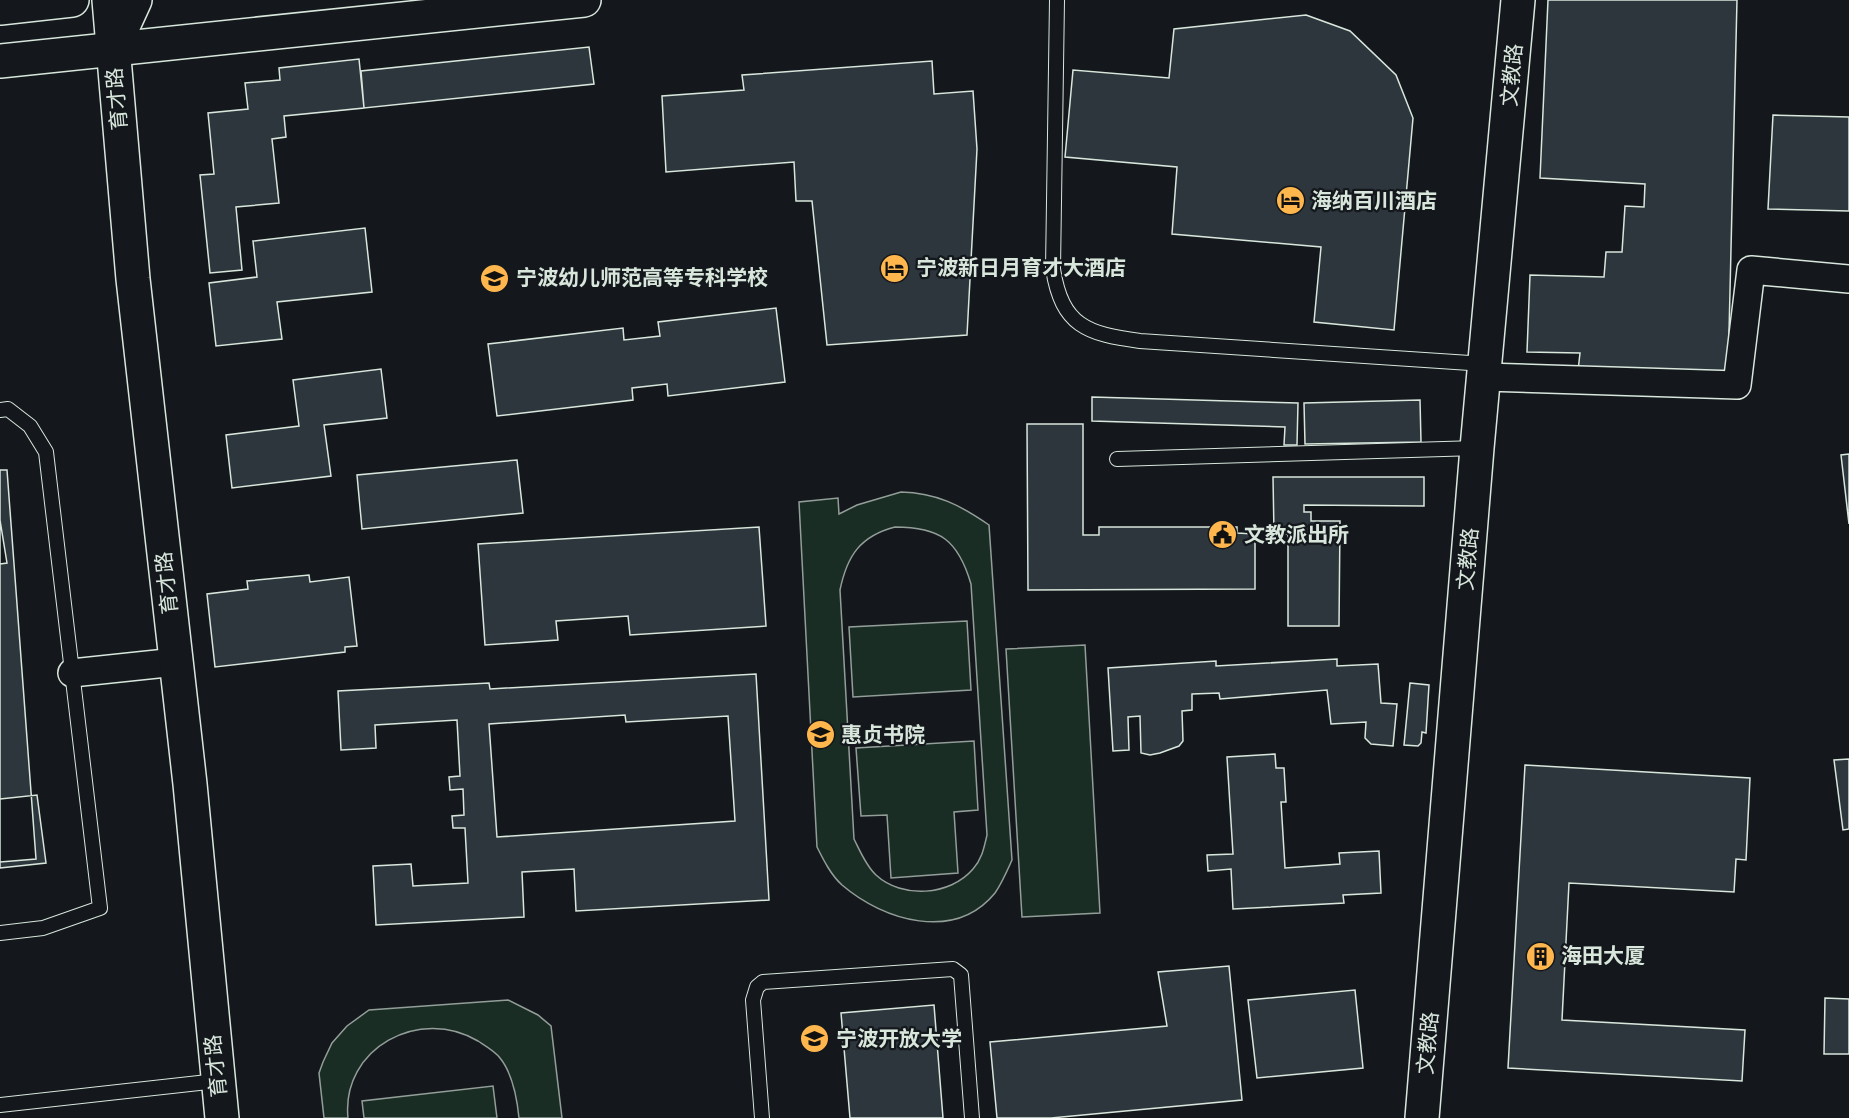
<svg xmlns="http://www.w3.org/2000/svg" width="1849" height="1118" viewBox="0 0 1849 1118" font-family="Commissioner,'Noto Sans SC',sans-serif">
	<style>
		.green { fill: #1a2d24; stroke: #939e99; stroke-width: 1.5; fill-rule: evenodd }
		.building { fill: #2c363c; stroke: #d8e6dc; stroke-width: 1.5; fill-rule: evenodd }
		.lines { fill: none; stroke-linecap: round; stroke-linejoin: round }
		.lane-casing { stroke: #d8e6dc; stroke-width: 16 }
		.street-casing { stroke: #d8e6dc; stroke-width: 30 }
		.secondary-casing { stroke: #d8e6dc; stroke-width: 36 }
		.primary-casing { stroke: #d8e6dc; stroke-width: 36 }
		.lane { stroke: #14181c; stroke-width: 14 }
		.street { stroke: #14181c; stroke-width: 27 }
		.secondary { stroke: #14181c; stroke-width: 33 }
		.primary { stroke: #14181c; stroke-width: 33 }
		.labels { text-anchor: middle; stroke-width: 4.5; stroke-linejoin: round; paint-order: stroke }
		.street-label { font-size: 21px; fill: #d8e6dc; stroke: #14181c }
		.poi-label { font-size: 21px; font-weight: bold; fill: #d8e6dc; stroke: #14181c; text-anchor: start }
	</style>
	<rect width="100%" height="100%" fill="#14181c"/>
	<path class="green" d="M901,492C937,493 960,505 989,525L1012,860C1007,871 1002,883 995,893C955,942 884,921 842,885C831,875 824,861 817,847L799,502L838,498L839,514L857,505ZM895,527C940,527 958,540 971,584L987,835C984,848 982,859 973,869C950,896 902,899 876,875C866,866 860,851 854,839L840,590C847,556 860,536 895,527Z
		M967,621L971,690L853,697L849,627Z
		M1085,645L1100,913L1022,917L1006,649Z
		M974,741L978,810L954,812L958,873L891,878L887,815L861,816L856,748Z
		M508,1000L538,1015L551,1026L562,1118H519C517,1098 513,1074 500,1058C495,1051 484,1045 478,1041C420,1006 341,1048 348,1118H324L319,1073L323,1062L332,1043L347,1026L369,1010Z
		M493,1086L497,1118H364L362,1101Z"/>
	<path class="building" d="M1548,0H1737L1728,374L1578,371L1580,353L1527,352L1530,275L1604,277L1606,252H1622L1625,206L1644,207L1645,184L1540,178Z
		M1306,15L1350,31L1396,75L1413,118L1394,330L1314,322L1321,247L1172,234L1177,167L1065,157L1073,70L1169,78L1174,29Z
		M589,47L594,84L364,108L361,71Z
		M359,59L364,108L284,116L286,137L272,139L279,203L236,207L242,270L210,273L200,175L214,174L208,113L248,109L245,83L280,80L279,68Z
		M932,61L934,94L973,91L977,149L967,335L827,345L812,201H796L794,162L666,172L662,96L744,90L742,75Z
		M1773,115L1849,117V211L1768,209Z
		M365,228L372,292L277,302L282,339L216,346L209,283L257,277L253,241Z
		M776,308L785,382L668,396L667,384L632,388L633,400L497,416L488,344L623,328L624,340L660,336L658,322Z
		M381,369L387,418L324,425L331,476L232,488L226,435L299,426L293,380Z
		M1092,397L1298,403L1297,445H1284L1285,427L1092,421Z
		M1420,400L1421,442L1305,444L1304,403Z
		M1027,424H1083V535H1099V527H1237V533L1255,534V589L1028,590Z
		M1849,454V524L1841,455Z
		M517,460L523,513L362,529L357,475Z
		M0,470H7L36,859L0,862Z
		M1273,477H1424V506L1304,505V512H1311V521H1340L1339,626H1288V534H1274Z
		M0,520L7,563L0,564Z
		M759,527L766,626L630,635L628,616L556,621L558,640L485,645L478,544Z
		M309,575L310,582L349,577L357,646L345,647V652L215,667L207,594L248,589L247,581Z
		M1337,659V666L1378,664L1381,703L1397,704L1393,746L1371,744L1365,738L1366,722L1331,724L1327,690L1220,699L1219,693L1192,694V710L1182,711L1183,741L1179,746L1160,753L1150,755L1141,753L1140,716L1128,717L1129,750L1113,751L1108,668L1216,661V666Z
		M756,674L769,900L576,911L574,869L522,872L524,917L376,925L373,866L411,864L413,886L468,883L465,828H453L452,816L464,815L463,789L450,790L449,777L460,776L457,720L375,725L376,748L341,750L338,691L489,683L490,689ZM625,715L626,722L728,716L735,821L497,837L489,724Z
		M1410,683L1429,685L1426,733L1422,732L1421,743L1418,746L1404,745Z
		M1275,754L1276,768H1284L1286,802H1281L1285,868L1340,864L1339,853L1379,851L1381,893L1343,895L1344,903L1233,909L1231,869L1208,871L1207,855L1233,854L1227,757Z
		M1849,759V829L1843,830L1834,760Z
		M1525,765L1750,778L1746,860L1736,859L1734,892L1569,883L1562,1020L1745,1030L1742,1081L1508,1068Z
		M37,795L46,863L0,868V799Z
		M1229,966L1242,1100L1051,1118H997L990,1042L1167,1026L1158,972Z
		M1355,990L1363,1068L1257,1078L1248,1000Z
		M1825,998L1849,999V1054H1824Z
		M934,1005L943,1118H850L841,1013Z"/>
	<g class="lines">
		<defs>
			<path id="lane" d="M1057,0L1053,269C1062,326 1087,334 1140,341L1485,364
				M0,410L8,409L30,426L46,452L100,908L43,928L0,933
				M1117,459L1477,448
				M0,1105L217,1081
				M762,1118L753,1000L757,987L763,982L953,969L961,975L972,1118"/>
			<path id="street" d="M1485,377L1737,385L1751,270L1849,279
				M72,673L176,662"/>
			<path id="secondary" d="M109,0L133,279L190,784L222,1118
				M114,46L135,0
				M1422,1118L1477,448L1518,0"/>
			<path id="primary" d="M0,8L72,0
				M0,61L584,0"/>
		</defs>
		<use href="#lane" class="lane-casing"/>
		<use href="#street" class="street-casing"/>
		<use href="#secondary" class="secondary-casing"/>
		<use href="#primary" class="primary-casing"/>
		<use href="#lane" class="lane"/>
		<use href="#street" class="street"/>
		<use href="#secondary" class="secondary"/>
		<use href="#primary" class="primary"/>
	</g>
	<defs>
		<symbol id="hotel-disc" viewBox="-11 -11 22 22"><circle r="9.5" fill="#ffb74d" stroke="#14181c"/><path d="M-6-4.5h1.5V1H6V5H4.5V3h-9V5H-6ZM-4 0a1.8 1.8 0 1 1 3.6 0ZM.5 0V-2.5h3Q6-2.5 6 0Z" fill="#111"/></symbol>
		<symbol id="school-disc" viewBox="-11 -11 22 22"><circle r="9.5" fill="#ffb74d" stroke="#14181c"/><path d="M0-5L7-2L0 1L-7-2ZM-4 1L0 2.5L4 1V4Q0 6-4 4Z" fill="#111"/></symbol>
		<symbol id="civic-disc" viewBox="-11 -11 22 22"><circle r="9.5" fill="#ffb74d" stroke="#14181c"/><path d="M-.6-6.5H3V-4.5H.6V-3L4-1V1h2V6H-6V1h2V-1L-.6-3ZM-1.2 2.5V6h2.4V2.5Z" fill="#111"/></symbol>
		<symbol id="building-disc" viewBox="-11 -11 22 22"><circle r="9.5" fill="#ffb74d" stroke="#14181c"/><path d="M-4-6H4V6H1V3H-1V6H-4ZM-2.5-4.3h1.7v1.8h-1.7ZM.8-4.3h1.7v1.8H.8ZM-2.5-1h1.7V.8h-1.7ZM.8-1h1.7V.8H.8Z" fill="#111"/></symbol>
		<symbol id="university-disc" viewBox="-11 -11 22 22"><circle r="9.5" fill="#ffb74d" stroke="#14181c"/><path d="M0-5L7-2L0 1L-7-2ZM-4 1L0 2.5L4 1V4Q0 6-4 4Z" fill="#111"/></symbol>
	</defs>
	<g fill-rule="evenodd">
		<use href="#hotel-disc" x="1274" y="184" width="33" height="33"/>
		<use href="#hotel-disc" x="878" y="252" width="33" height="33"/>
		<use href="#school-disc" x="478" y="262" width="33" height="33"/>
		<use href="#civic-disc" x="1206" y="518" width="33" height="33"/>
		<use href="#school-disc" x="804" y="718" width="33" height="33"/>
		<use href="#building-disc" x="1524" y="940" width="33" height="33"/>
		<use href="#university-disc" x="798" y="1022" width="33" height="33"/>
	</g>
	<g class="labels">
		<g class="street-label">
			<text transform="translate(1512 75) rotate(-85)" y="7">文教路</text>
			<text transform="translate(117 99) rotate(-95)" y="7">育才路</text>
			<text transform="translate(1468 559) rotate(-85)" y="7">文教路</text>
			<text transform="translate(167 583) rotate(-96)" y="7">育才路</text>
			<text transform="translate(1428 1043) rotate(-85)" y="7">文教路</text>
			<text transform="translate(216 1066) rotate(-96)" y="7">育才路</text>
		</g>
		<g class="poi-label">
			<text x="1311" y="208">海纳百川酒店</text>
			<text x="916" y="275">宁波新日月育才大酒店</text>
			<text x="516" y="285">宁波幼儿师范高等专科学校</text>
			<text x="1244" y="542">文教派出所</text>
			<text x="841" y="742">惠贞书院</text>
			<text x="1561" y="963">海田大厦</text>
			<text x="836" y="1046">宁波开放大学</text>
		</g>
	</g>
</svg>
